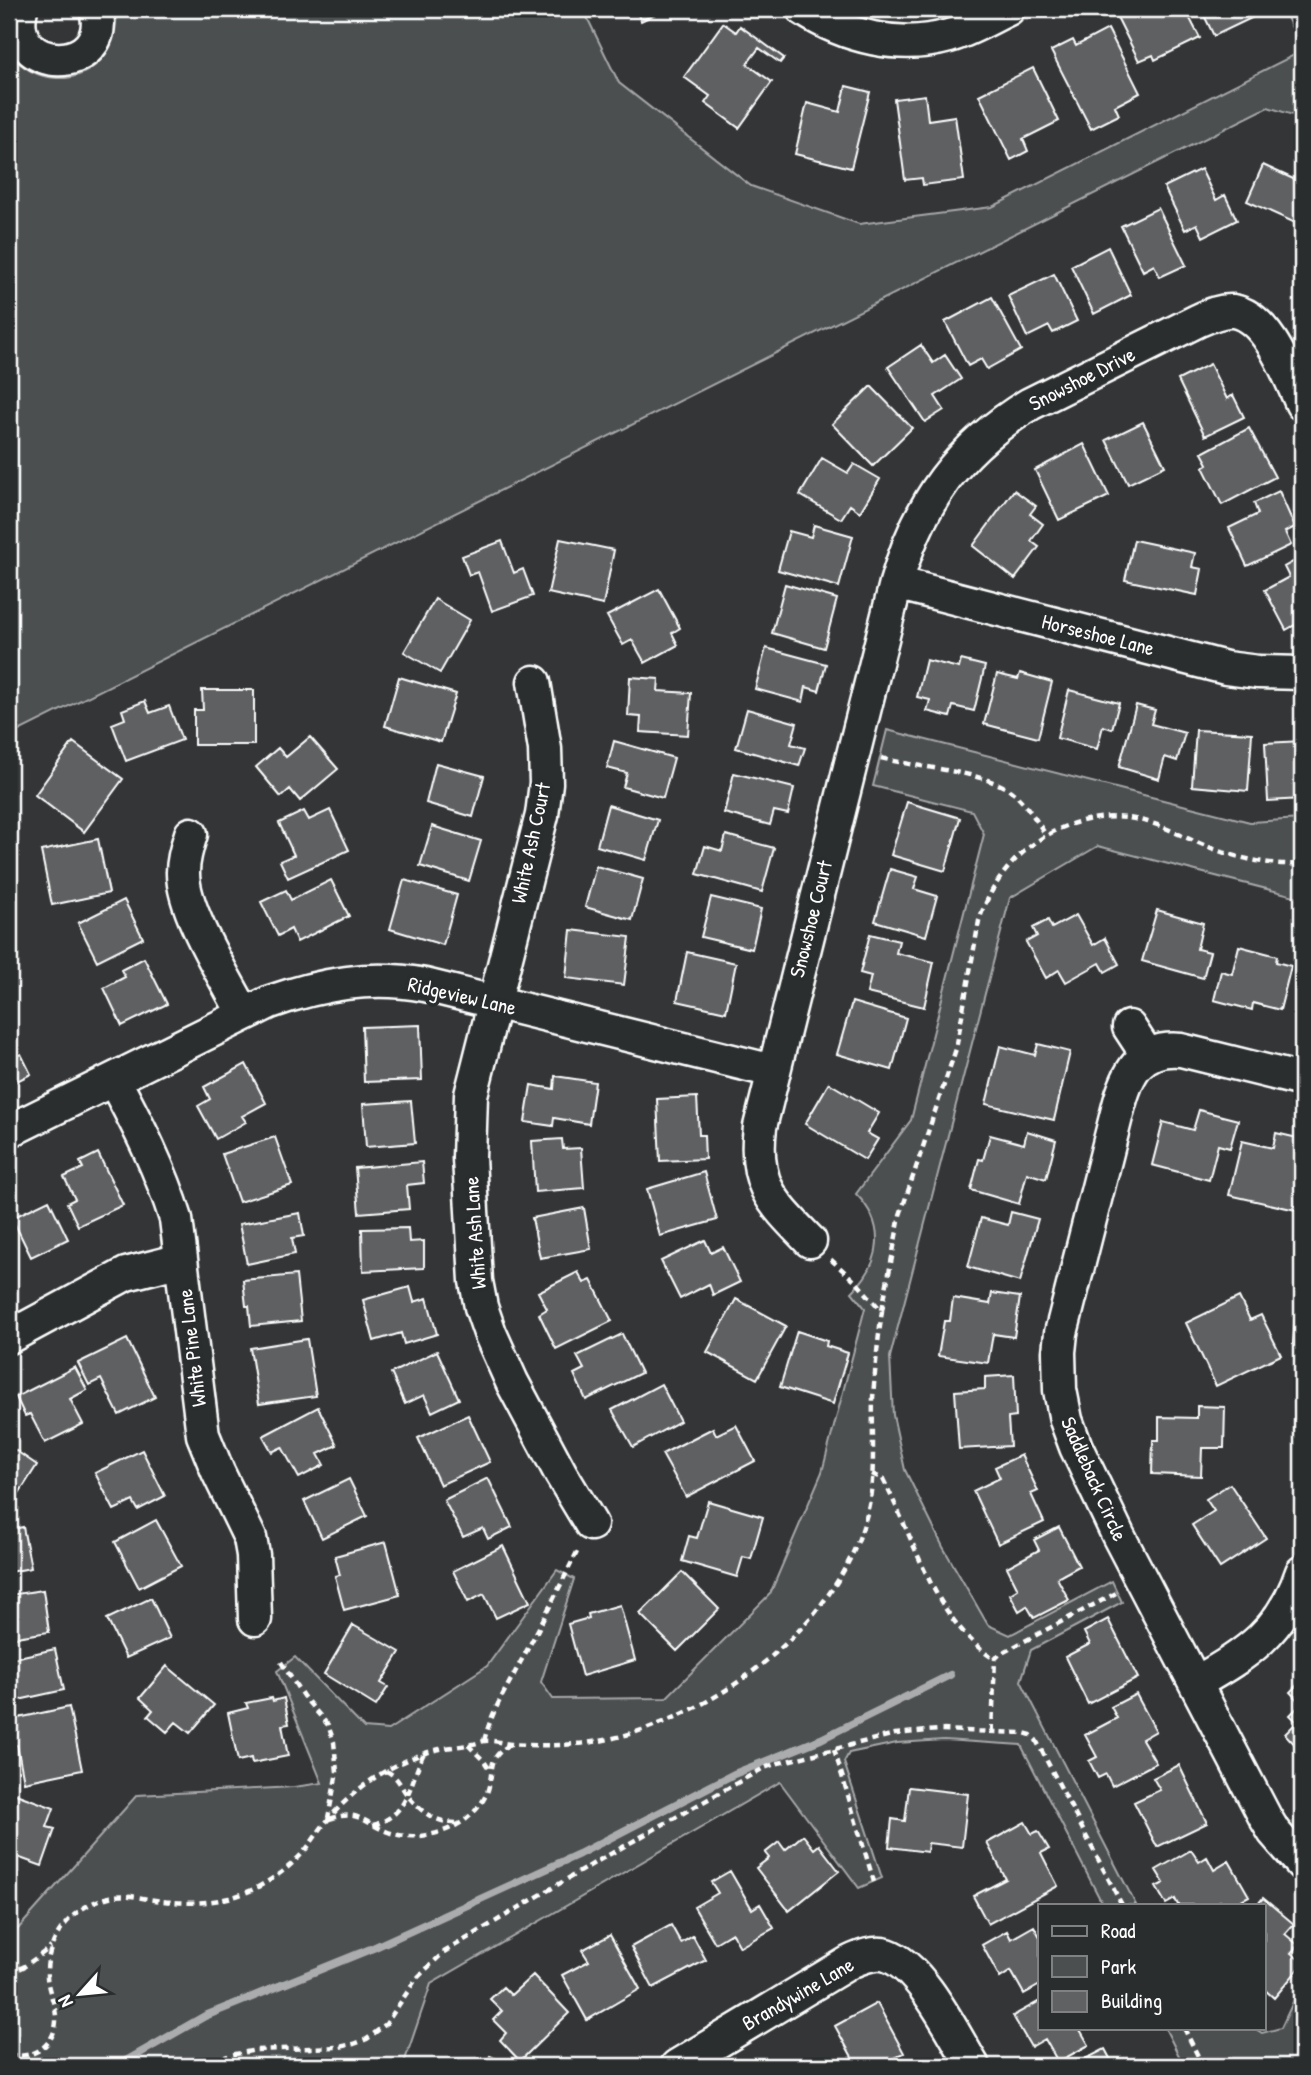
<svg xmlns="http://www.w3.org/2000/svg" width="1311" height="2075" viewBox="0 0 1311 2075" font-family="'Patrick Hand',sans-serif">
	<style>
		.green { fill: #4c4f50; stroke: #a6a7a8; stroke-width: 2 }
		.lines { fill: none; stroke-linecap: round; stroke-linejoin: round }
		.stream { stroke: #abacad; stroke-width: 8 }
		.building { fill: #5f6162; stroke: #fff; stroke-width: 2 }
		.minor-casing { stroke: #fff; stroke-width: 37 }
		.path { stroke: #fff; stroke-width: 4.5; stroke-dasharray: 7 5; stroke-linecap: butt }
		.minor { stroke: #2a2d2e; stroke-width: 32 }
		.labels { text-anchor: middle; stroke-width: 7; stroke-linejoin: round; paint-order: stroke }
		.street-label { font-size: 21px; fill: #fff; stroke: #2a2d2e }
	</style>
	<rect width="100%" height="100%" fill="#333536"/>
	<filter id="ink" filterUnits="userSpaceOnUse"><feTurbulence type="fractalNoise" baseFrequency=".0143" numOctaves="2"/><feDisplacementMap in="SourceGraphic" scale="14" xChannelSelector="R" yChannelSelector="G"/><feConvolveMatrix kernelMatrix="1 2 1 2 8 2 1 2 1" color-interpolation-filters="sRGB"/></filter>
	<g filter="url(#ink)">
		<path class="green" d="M124,9H583L619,83L751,186L859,224L992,207L1302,51V118L1268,107L9,736V53C33,83 80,89 105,55C113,42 115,27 118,12Z
			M1283,9H1302V49Z
			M887,730L1250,822L1302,819V898L1098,846L1010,898L890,1357L893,1415L905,1470L943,1547L988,1625L1010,1635L1112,1581L1122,1602L1031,1650L1021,1681L1136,1905H1103L1021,1745L944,1740L897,1743L849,1753L844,1762L882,1878L859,1888L780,1782L431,1984L403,2066H9V1939L137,1795L294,1787L322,1783L277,1671L295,1657L364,1728L388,1730L487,1666L557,1570L574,1579L541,1682L553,1699L666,1698L770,1594L822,1472L865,1308L852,1292C882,1263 887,1225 856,1194L911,1120L984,834L972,811L873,786Z
			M1302,1983V2066H1184L1165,2028H1254L1262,2033L1281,2028Z"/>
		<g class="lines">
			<path class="stream" d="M117,2066L205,2016L373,1948L579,1854L734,1774L821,1739L950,1675"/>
		</g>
		<path class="building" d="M635,9H666L641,21Z
			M1129,9H1185L1200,38L1155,60L1153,55L1139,61L1116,15Z
			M1201,9H1265L1266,11L1214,36Z
			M723,23L736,32L740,26L784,58L780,63L759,48L747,64L772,82L739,128L705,103L710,96L684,77Z
			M1108,29L1140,93L1115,106L1119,115L1091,129L1051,51L1073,40L1076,46Z
			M1033,68L1059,121L1023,139L1028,151L1011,160L979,95Z
			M846,86L870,92L851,168L795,154L807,103L840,112Z
			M925,95L928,120L955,116L964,180L923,185L922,178L905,180L894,99Z
			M1263,165L1302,183V226L1247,201Z
			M1201,169L1216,200L1225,195L1237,220L1203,237L1197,224L1185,230L1164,187Z
			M1158,208L1186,265L1160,277L1154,265L1143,271L1121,226Z
			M1108,247L1131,295L1094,314L1071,266Z
			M1054,274L1077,321L1053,333L1049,326L1027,337L1008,296Z
			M992,297L1021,350L987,369L981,359L968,366L945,322Z
			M921,345L933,363L945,355L961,379L935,396L944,410L925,422L888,367Z
			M1210,364L1227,399L1233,395L1244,417L1205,436L1178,380Z
			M871,386L912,428L873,466L832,424Z
			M1143,422L1165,466L1128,484L1106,440Z
			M1249,428L1275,477L1222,505L1203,467L1208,464L1202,453Z
			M1084,444L1109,496L1059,520L1035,470Z
			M822,458L848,473L854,464L880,479L860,512L850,505L841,519L800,495Z
			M1014,490L1036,506L1030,514L1043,524L1031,541L1039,547L1015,579L973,546Z
			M1279,491L1295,527L1285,532L1291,545L1247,566L1229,528L1258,514L1254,503Z
			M814,525L853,536L839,587L778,570L789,531L811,537Z
			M560,539L614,550L603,605L548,593Z
			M1134,540L1195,553L1192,567L1202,569L1197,595L1125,580Z
			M502,541L514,573L523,569L533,596L492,611L478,572L469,575L462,556Z
			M1302,557V637H1301L1295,625L1286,630L1265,590L1289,577L1284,567Z
			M785,584L837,599L824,648L772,633Z
			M659,589L680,628L672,633L678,645L645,663L632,640L623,645L607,616Z
			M435,599L470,620L440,673L404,652Z
			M766,648L826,664L819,691L806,687L803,702L755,689Z
			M926,660L959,668L961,660L985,666L974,711L953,706L950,717L927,711L930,700L917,697Z
			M1020,673L1052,682L1038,738L984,724L997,674L1018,679Z
			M399,677L456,694L441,742L385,726Z
			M630,677L659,679L658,691L691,693L688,735L640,732L641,717L628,716Z
			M202,690H254V745H194V710H203Z
			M1069,690L1119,703L1112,729L1103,726L1097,749L1057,738Z
			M145,701L150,713L169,706L182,740L126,761L112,724L125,719L122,710Z
			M1136,705L1155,710L1151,724L1185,733L1177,761L1165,757L1159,779L1119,767Z
			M747,709L797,723L791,744L805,748L799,766L736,748Z
			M1196,730L1252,733L1248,791L1192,786Z
			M310,737L338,769L300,801L290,789L281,797L256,767L278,748L286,757Z
			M614,741L674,758L663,798L623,787L627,773L607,768Z
			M1302,741V799L1268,801L1265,743Z
			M73,742L123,779L84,832L35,795Z
			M436,763L484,776L473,817L426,803Z
			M734,773L794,788L788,814L774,811L770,825L724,813Z
			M907,802L960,818L945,871L891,855Z
			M608,805L658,820L646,860L597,846Z
			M330,810L349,850L288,878L280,861L294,855L279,823L304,811L309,820Z
			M432,826L481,841L469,881L420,866Z
			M726,835L774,848L762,892L697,874L705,846L722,851Z
			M98,839L109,893L52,905L41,851Z
			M596,866L643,879L632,920L585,907Z
			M890,869L918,877L914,889L937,896L926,936L875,921Z
			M331,880L349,916L297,942L291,929L278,936L261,902L286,890L291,900Z
			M404,880L457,895L443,945L390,929Z
			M711,897L761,909L752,949L701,937Z
			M124,900L143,938L97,961L78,923Z
			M1157,910L1203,923L1197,949L1210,952L1203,978L1142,961Z
			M1076,915L1093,945L1105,938L1119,964L1105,972L1100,963L1066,982L1059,970L1046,978L1026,942L1037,936L1033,928L1048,920L1052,928Z
			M571,930L630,937L624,985L566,978Z
			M870,934L899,941L896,953L934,962L924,1007L867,993L871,976L860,973Z
			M1239,946L1277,956L1276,962L1291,966L1280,1010L1253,1003L1252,1010L1214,1000L1221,971L1232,974Z
			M687,952L736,963L726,1012L677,1001Z
			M144,958L167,1004L122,1026L104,988L125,977L121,970Z
			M852,1002L906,1018L892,1070L837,1054Z
			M420,1025L422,1080L364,1082L362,1027Z
			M1038,1044L1070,1052L1054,1120L986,1104L1000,1046L1035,1055Z
			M21,1054L31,1074L9,1085V1055L11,1059Z
			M246,1064L266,1103L242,1116L246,1122L216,1139L198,1106L210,1099L204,1087Z
			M555,1076L595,1082L589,1124L554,1118L553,1126L525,1122L531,1085L554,1089Z
			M829,1083L879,1113L867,1133L878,1139L865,1160L805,1124Z
			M697,1097L699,1135H704L705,1159L660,1161L657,1099Z
			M411,1101L415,1143L366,1147L363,1104Z
			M1199,1110L1238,1120L1230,1148L1218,1145L1209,1180L1152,1165L1163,1122L1193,1130Z
			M1027,1131L1056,1140L1046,1179L1027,1173L1019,1204L971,1190L979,1159L983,1160L990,1135L1024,1144Z
			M1276,1133L1302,1139V1182L1296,1210L1229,1195L1242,1141L1273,1148Z
			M275,1137L292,1185L239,1202L222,1154Z
			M562,1139L563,1149L581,1148L584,1188L535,1192L532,1141Z
			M98,1153L123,1205L78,1226L67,1203L75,1199L64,1177L83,1168L80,1162Z
			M422,1162L424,1183L407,1185L409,1209L359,1213L355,1168Z
			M704,1172L717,1220L660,1236L647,1189Z
			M49,1200L68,1239L31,1257L12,1218Z
			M584,1208L591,1249L540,1258L532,1218Z
			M1011,1212L1038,1219L1020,1282L968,1267L981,1218L1008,1225Z
			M300,1213L304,1236L292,1238L295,1254L247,1264L239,1224Z
			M408,1228L409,1242L424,1241V1268L363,1271L362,1229Z
			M705,1240L711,1253L723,1247L740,1282L713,1295L709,1284L680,1299L661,1261Z
			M578,1272L584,1283L591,1280L612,1321L556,1349L539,1314L547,1309L538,1292Z
			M296,1275L301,1321L251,1326L249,1306H246L243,1280Z
			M410,1287L414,1302L427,1298L437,1334L404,1344L401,1333L374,1341L363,1300Z
			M992,1293L1020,1297L1014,1337L993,1334L988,1363L938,1356L944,1321H950L953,1298L990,1304Z
			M1239,1297L1250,1320L1261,1315L1281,1355L1216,1386L1186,1323Z
			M736,1299L786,1326L757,1379L707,1352Z
			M1295,1317L1302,1318V1345L1293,1344Z
			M797,1331L827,1341L826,1346L848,1353L833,1404L780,1387Z
			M622,1334L641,1373L586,1400L574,1374L584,1369L577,1356Z
			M127,1339L155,1397L119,1415L101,1379L89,1385L78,1363Z
			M307,1339L316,1396L259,1404L250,1348Z
			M437,1351L459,1399L432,1412L424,1395L405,1404L391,1373Z
			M75,1367L87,1390L70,1399L83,1424L45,1443L30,1414L25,1416L16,1397Z
			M1014,1375L1016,1417L1008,1418L1010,1446L959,1449L955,1391L985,1389V1377Z
			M661,1384L680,1421L633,1447L612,1410Z
			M1197,1406L1225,1407L1224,1448H1202L1201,1476L1152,1474L1153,1440H1159V1417L1197,1418Z
			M318,1407L337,1445L318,1454L324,1465L299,1478L282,1447L272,1452L263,1436Z
			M468,1415L490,1462L440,1485L418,1438Z
			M736,1425L755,1461L686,1497L662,1454L713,1428L716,1435Z
			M9,1446L37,1465L9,1509Z
			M142,1450L165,1496L138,1510L133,1501L114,1510L95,1473Z
			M1021,1455L1038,1491L1031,1494L1044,1522L998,1544L973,1491L1000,1478L995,1467Z
			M488,1478L512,1527L488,1539L483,1528L463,1537L444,1500Z
			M349,1479L367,1516L322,1538L304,1501Z
			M1230,1484L1266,1538L1220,1568L1192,1525L1214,1511L1206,1499Z
			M708,1501L763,1517L751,1559L743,1557L737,1577L682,1561L689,1536L697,1538Z
			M156,1520L181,1566L139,1588L115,1542Z
			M23,1527L31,1568L9,1572V1530Z
			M1059,1527L1079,1566L1057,1578L1069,1600L1034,1618L1027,1606L1019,1611L1010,1594L1018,1589L1007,1567L1039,1550L1034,1540Z
			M386,1542L400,1595L344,1610L335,1576L340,1575L335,1556Z
			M503,1546L530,1602L496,1618L484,1594L468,1602L453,1571Z
			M682,1572L719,1609L677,1651L640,1614Z
			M43,1590L49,1632L9,1638V1595Z
			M151,1598L170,1638L126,1658L107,1619Z
			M620,1605L635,1660L582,1676L568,1624L589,1618L588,1614Z
			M1108,1619L1138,1678L1088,1704L1065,1657L1090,1644L1084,1632Z
			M353,1625L400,1652L381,1683L388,1687L376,1706L324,1674Z
			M55,1649L64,1690L14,1701L10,1686H9V1659Z
			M167,1666L214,1705L190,1733L176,1722L167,1732L148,1716L153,1710L140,1698Z
			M1302,1680V1752L1285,1734L1297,1722L1290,1715L1301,1704L1290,1692Z
			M1136,1694L1156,1731L1142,1739L1156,1763L1112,1786L1106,1774L1098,1778L1089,1761L1097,1757L1085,1735L1117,1718L1111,1707Z
			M272,1698L273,1701L284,1698L289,1724L282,1725L288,1756L252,1763L251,1758L238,1761L228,1713L248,1708L246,1703Z
			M69,1707L82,1770L24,1782L17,1745L9,1746V1720Z
			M1179,1765L1207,1823L1157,1847L1134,1802L1160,1790L1153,1778Z
			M909,1787L968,1794L962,1847L928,1843L927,1852L889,1847L892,1819L905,1821Z
			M13,1793L54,1808L47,1827L55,1829L42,1866L9,1854V1804Z
			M1025,1822L1032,1834L1038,1831L1049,1849L1041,1853L1058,1886L988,1924L973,1896L1006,1879L987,1843Z
			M803,1835L814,1849L819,1845L839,1871L789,1911L756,1868L769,1858L765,1853L779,1842L785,1850Z
			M1191,1850L1199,1862L1207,1857L1214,1870L1229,1861L1249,1896L1232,1905H1222L1220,1901L1212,1905H1178L1175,1899L1166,1904L1156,1887L1164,1883L1156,1870Z
			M730,1871L752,1909L760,1904L774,1928L740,1947L732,1933L715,1943L694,1907L718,1893L711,1882Z
			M1263,1898L1294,1924L1285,1934L1298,1945L1291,1953L1302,1962V1965L1274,1998L1264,1989V1905H1257Z
			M671,1925L681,1943L693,1936L706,1960L653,1988L631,1947Z
			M1034,1926L1040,1937V1985L1024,1994L1011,1971L1000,1978L982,1945L1007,1931L1011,1939Z
			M610,1935L640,1989L587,2020L562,1975L589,1961L582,1950Z
			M533,1975L569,2013L520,2061L500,2040L506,2033L493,2020L502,2011L490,1999L503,1987L511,1995Z
			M1040,2001V2028H1079L1089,2045L1058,2062L1045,2039L1031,2047L1013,2016Z
			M877,2003L904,2053L879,2066H857L835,2026Z
			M1105,2049L1114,2066H1072Z
			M490,2056L513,2066H485Z"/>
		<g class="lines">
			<defs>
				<path id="minor" d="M21,9C5,76 113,76 96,9
					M803,9C845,37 900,50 949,36C969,30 989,18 1008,9
					M896,583L1226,668L1258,672L1302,673
					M534,682L545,749L546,783L542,815L471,1095L469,1158L476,1281L481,1307L490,1333L512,1382L561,1474L591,1524
					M191,834C187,846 183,859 183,872C182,910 226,979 244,1014
					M1129,1027L1148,1056
					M114,1080C138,1125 161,1170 176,1219L203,1435L218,1472L250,1538L253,1555L255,1619
					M1302,1080L1181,1050C1139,1046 1127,1074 1118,1109L1061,1333L1059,1352L1060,1390L1066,1420L1076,1447L1118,1535L1265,1817L1274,1832L1302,1864
					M9,1131L270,1002C321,984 371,975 425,985L773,1071
					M810,1241C772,1202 753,1185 760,1127L896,583C919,502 958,448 1030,404L1197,321C1208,316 1220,310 1233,311C1268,316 1289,376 1302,404
					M9,1337L126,1274L181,1260
					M1196,1683C1248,1653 1282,1632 1302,1572
					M677,2066L850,1962C861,1957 875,1951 887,1955C922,1967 954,2035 973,2066"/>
			</defs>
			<use href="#minor" class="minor-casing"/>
			<path class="path" d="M881,758C914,767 988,772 1012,792C1026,803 1036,820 1046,835
				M882,1310L900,1215L956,1049L979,921C1000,852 1070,803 1144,821C1161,825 1178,834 1194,841C1229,856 1264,866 1302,864
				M872,1474L883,1479C892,1497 900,1515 908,1533C925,1572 940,1609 970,1639C978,1647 985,1654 995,1659
				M281,1662L303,1696L328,1725L334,1742L337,1772L328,1818
				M992,1732L995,1659L1000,1654L1118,1592
				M484,1741C492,1710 506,1690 520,1663C541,1625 560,1586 579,1548
				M468,1745L484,1761L490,1770
				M834,1749L874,1882
				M386,1771C399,1777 400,1786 408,1796C422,1813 436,1823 458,1823
				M329,1819C359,1809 362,1822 388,1832C413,1841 444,1835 465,1820C476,1811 486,1800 489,1786C494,1765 488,1759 509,1745
				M373,1825C409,1815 409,1785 423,1755
				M9,1974L25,1966L51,1947
				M1184,2028L1203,2066
				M9,2054C32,2061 55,2045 56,2021C57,2005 47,1991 47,1975C46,1937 73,1906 109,1897C126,1893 139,1898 155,1900C189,1905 222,1904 254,1889C274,1879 293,1865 307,1848C314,1839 320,1829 327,1821C354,1788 391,1763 432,1751C445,1747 459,1747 472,1744C475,1744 482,1741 485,1741C493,1740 503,1743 511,1744C540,1746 570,1746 599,1741C714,1721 849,1620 870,1499C875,1466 872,1431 873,1398C875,1369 878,1340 882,1311L857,1283L828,1257
				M199,2066L231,2055L256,2050L339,2047L354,2044L367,2039L386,2024L416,1979L444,1952L596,1862L762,1769L775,1764L895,1734L938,1730L1024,1733L1031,1735L1036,1740L1122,1905"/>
			<use href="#minor" class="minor"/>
		</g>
	</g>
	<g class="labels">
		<g class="street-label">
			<text transform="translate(1082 379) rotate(-27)" y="7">Snowshoe Drive</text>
			<text transform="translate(1098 635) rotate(14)" y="7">Horseshoe Lane</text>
			<text transform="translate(531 843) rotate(-78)" y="7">White Ash Court</text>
			<text transform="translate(811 919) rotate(-76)" y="7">Snowshoe Court</text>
			<text transform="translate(462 996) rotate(13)" y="7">Ridgeview Lane</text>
			<text transform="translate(475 1233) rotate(-94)" y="7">White Ash Lane</text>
			<text transform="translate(192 1348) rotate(-97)" y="7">White Pine Lane</text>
			<text transform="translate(1094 1479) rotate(66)" y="7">Saddleback Circle</text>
			<text transform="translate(798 1994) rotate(-30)" y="7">Brandywine Lane</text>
		</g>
	</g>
	<rect width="1311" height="2075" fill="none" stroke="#2a2d2e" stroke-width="35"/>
	<rect x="18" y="18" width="1276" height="2040" fill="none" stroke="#fff" stroke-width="2.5" filter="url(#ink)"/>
	<rect x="1038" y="1904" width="228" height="126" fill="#2a2d2e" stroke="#7f8182" stroke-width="2"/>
	<rect x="1052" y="1926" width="35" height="10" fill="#2a2d2e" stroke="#7f8182" stroke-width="2"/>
	<text x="1101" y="1938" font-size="21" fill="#ffffff">Road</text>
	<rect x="1052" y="1956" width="35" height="21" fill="#4c4f50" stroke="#7f8182" stroke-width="2"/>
	<text x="1101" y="1974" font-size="21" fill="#ffffff">Park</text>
	<rect x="1052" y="1991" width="35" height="21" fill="#5f6162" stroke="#7f8182" stroke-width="2"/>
	<text x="1101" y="2008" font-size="21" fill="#ffffff">Building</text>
	<g transform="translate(80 1994) rotate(243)" stroke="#2a2d2e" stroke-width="5" paint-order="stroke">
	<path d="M0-5L12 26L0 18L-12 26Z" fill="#ffffff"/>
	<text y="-10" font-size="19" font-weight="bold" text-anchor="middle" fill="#ffffff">N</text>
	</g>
</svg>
